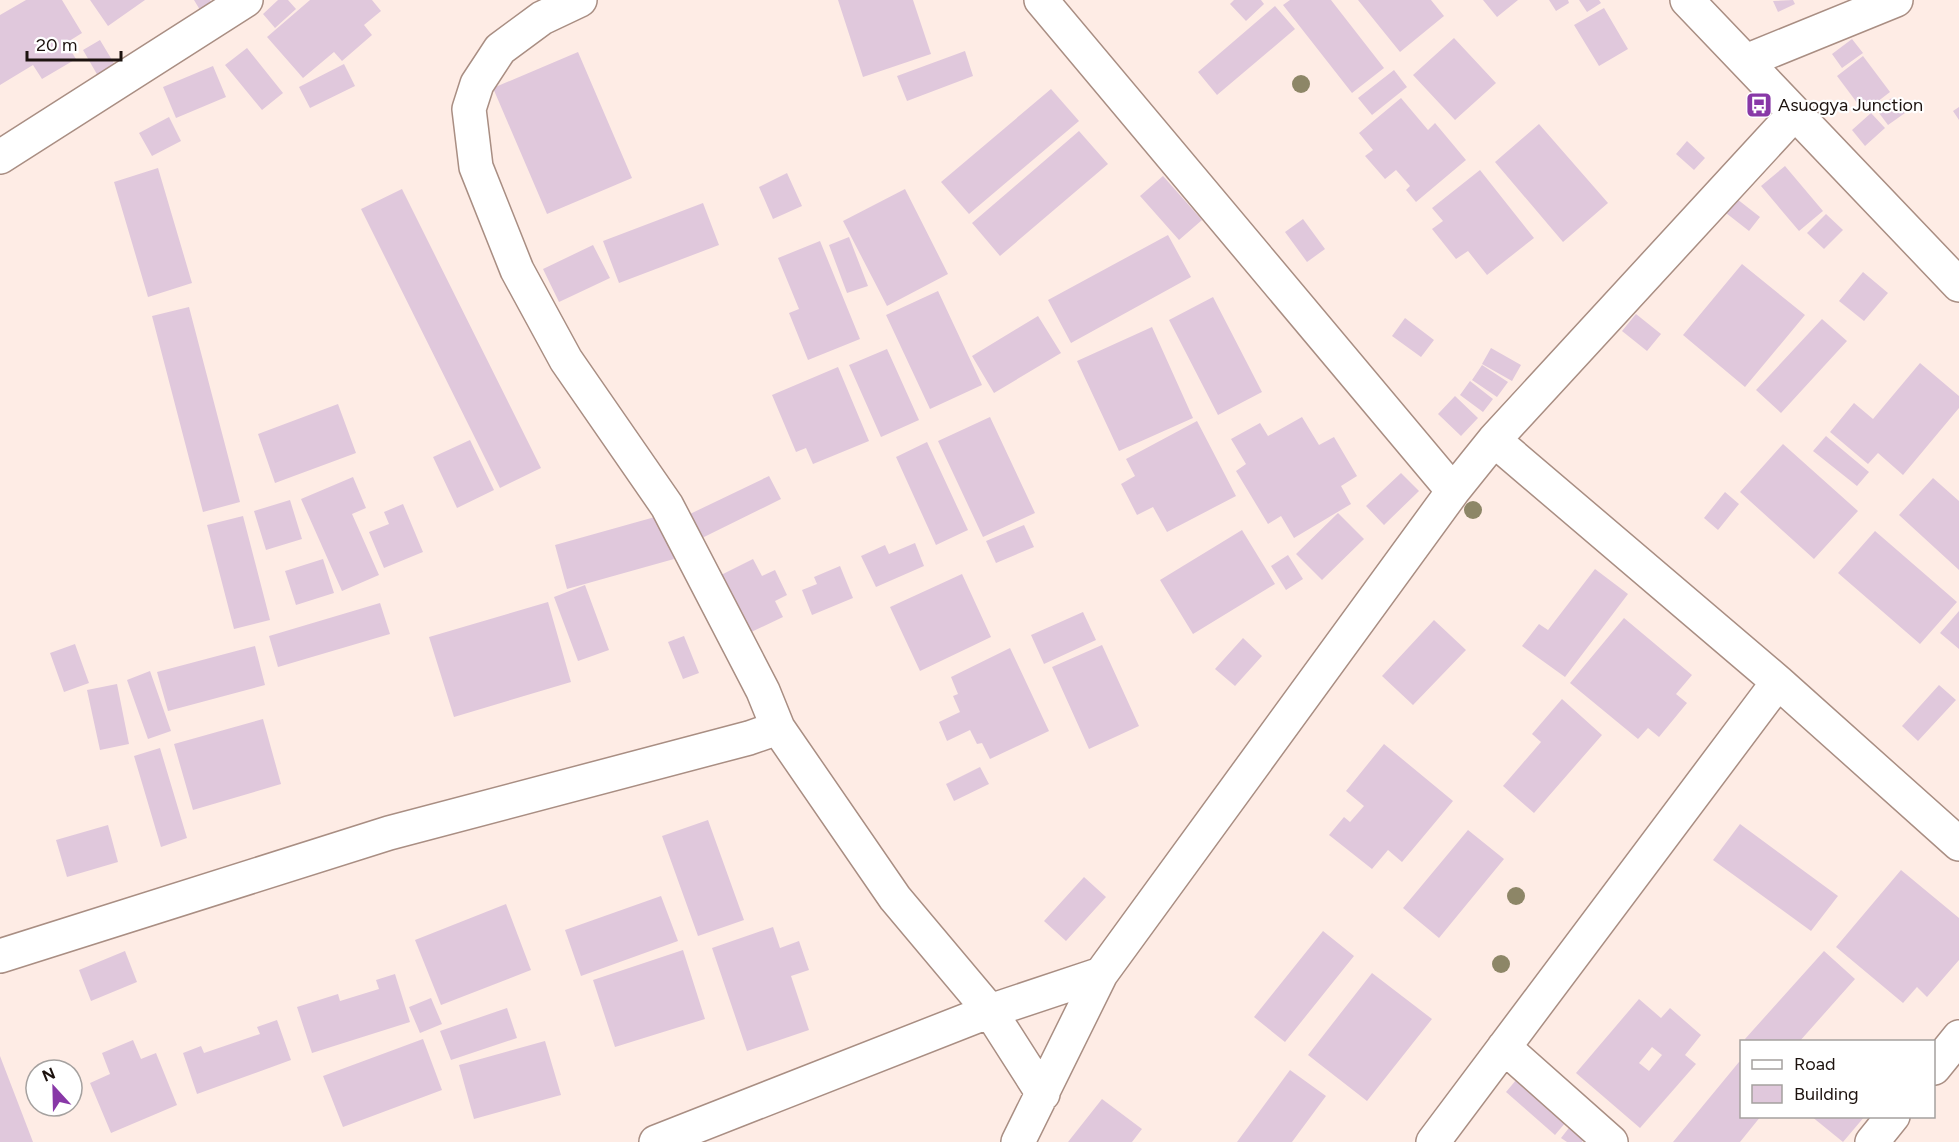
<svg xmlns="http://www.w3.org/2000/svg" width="1959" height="1142" viewBox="0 0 1959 1142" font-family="Figtree,sans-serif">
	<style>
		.building { fill: #e0c8dc; fill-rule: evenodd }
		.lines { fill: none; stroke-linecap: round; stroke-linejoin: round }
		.minor-casing { stroke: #a98e83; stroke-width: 36 }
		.minor { stroke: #fff; stroke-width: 33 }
		.tree { fill: #8d8667 }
		.labels { text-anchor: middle; stroke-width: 4.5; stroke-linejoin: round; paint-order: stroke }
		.poi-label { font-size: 18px; fill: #1d130f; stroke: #fff; text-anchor: start }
	</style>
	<rect width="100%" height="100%" fill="#feece5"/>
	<path class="building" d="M26,0H62L82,33L66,43L76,59L42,79L33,65L0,85V15Z
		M90,0H145L108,26Z
		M194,0H210L212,3L200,10Z
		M278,0H288L296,9L275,28L263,14Z
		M310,0H372L381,11L364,25L372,35L342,61L334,52L303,78L267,37Z
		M838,0H913L931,54L863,77Z
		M1234,0H1261L1264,4L1246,21L1230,4Z
		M1290,0H1331L1384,68L1352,93L1283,5Z
		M1358,0H1431L1444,16L1400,52Z
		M1483,0H1518L1497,17Z
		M1549,0H1568L1569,3L1556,11Z
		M1579,0H1599L1601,3L1587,12Z
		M1793,0L1795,4L1778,12L1773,1Z
		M1275,6L1295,29L1217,95L1198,72Z
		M1604,8L1628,49L1599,66L1574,25Z
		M1454,38L1496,83L1455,120L1413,75Z
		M1852,39L1863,53L1842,68L1832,54Z
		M100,40L115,65L98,76L83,50Z
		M247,48L283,93L262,110L225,65Z
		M965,51L973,76L907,101L897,76Z
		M578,52L632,178L547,214L493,88Z
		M1863,56L1890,92L1864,112L1837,76Z
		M344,64L355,86L310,108L299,87Z
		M213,66L226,97L176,118L163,87Z
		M1394,70L1407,87L1372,115L1358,98Z
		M1051,89L1079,121L969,214L941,182Z
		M1893,97L1905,113L1888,125L1876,109Z
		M1401,98L1428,130L1435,123L1466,160L1416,202L1406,190L1410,186L1396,170L1385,179L1365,156L1373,150L1359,133Z
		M1959,107V120L1953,111Z
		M1871,113L1885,128L1865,146L1852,130Z
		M169,117L181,141L152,156L139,133Z
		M1539,124L1608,203L1563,242L1495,162Z
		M1079,131L1108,164L1000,256L972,223Z
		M1687,141L1705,158L1694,170L1676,154Z
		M1785,166L1823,211L1799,231L1761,186Z
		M158,168L192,283L148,297L114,182Z
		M1480,170L1534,238L1487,275L1468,251L1456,259L1432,229L1443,221L1432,208Z
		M787,173L802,206L773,219L759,187Z
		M1163,176L1202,220L1179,240L1140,196Z
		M402,189L541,468L500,488L361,209Z
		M905,189L948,274L887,306L843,221Z
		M1737,199L1760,217L1749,231L1726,213Z
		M703,203L719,245L619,283L603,241Z
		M1826,214L1843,230L1824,249L1807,233Z
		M1303,219L1325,249L1307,262L1285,232Z
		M1168,235L1191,277L1071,343L1048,300Z
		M849,237L868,286L847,293L829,245Z
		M820,241L860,339L808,360L789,313L799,309L778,258Z
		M593,245L610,278L559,302L543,269Z
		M1742,264L1805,315L1745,387L1683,335Z
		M1863,272L1888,293L1864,321L1839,301Z
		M938,291L982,385L930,409L886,315Z
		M1213,297L1262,392L1218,415L1169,320Z
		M189,307L240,502L203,512L152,316Z
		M1636,314L1661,334L1647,351L1622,331Z
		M1038,316L1061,353L994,393L972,356Z
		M1405,318L1434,340L1421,357L1392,336Z
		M1822,319L1847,341L1781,413L1756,390Z
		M1152,327L1193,418L1119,451L1077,361Z
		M1491,348L1521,365L1512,381L1482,364Z
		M887,349L919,420L881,437L849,365Z
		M1920,363L1959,396V408L1903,475L1878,453L1868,464L1830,432L1854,403L1873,419Z
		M1482,365L1508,382L1497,397L1472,380Z
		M838,367L869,441L813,464L806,448L796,452L772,395Z
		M1470,381L1493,399L1483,412L1460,395Z
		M1455,396L1478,418L1461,436L1438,414Z
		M338,404L356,453L275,483L258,434Z
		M990,417L1035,513L983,537L938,441Z
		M1302,417L1319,445L1334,437L1357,476L1341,486L1351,504L1294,538L1281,516L1268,524L1236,471L1246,464L1231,439L1260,423L1268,436Z
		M1197,421L1236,496L1167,532L1153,507L1137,515L1121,484L1135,476L1126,459Z
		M1826,436L1869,472L1857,486L1813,451Z
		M470,440L494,490L457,508L433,457Z
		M927,442L968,530L936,545L896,457Z
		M1783,444L1858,511L1814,559L1740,492Z
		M1401,473L1419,491L1384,525L1366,506Z
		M769,476L781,499L702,538L690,514Z
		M353,477L366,508L352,514L379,575L342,591L301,499Z
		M1933,478L1959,501V570L1899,515Z
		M1725,492L1739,504L1718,530L1704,518Z
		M290,500L302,539L266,550L254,511Z
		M403,504L423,552L384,568L369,532L389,524L384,512Z
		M1338,513L1364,539L1322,580L1296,554Z
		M662,515L674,559L567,589L555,545Z
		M243,516L270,620L234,629L207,525Z
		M1024,525L1034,547L996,563L986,541Z
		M1242,530L1275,584L1193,634L1160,580Z
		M1875,531L1957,602L1920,644L1838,573Z
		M915,543L924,566L876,587L861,556L885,545L889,554Z
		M1288,555L1303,579L1286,590L1271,566Z
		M323,559L334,593L296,605L285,571Z
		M753,559L762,576L775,570L787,595L775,601L783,617L749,633L721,575Z
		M840,566L853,598L812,615L802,590L817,584L814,577Z
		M1595,569L1628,594L1565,677L1522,646L1539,624L1548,630Z
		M962,574L991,637L920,671L890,607Z
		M585,585L609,650L578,661L554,597Z
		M548,602L571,682L454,717L429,637Z
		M380,603L390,634L278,667L269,636Z
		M1959,611V649L1940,633Z
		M1083,612L1096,640L1044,664L1031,635Z
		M1624,618L1692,675L1676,694L1687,703L1659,737L1648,728L1638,739L1570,683Z
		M1434,620L1466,650L1413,705L1382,676Z
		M684,636L699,673L683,679L668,642Z
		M1243,638L1262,656L1235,686L1215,669Z
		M75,644L89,683L64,692L50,653Z
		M1102,645L1139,726L1089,749L1052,667Z
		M255,646L265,685L168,711L157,672Z
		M1010,648L1049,731L990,759L982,743L977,744L970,730L947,741L939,722L960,712L953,696L958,694L951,677Z
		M150,671L171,731L148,739L127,680Z
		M117,684L129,744L100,750L87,690Z
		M1939,685L1956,700L1918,741L1902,726Z
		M1562,699L1602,735L1534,813L1503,786L1541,742L1532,734Z
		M263,719L281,784L193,810L174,744Z
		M1384,744L1453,801L1402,862L1388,850L1372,869L1329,835L1344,817L1350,822L1364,806L1346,791Z
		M160,748L187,838L161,847L134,756Z
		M980,767L989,784L954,801L946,784Z
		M708,820L744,920L698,936L662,836Z
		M1740,824L1838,896L1811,931L1713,860Z
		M108,825L118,862L67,877L56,840Z
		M1468,830L1504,859L1439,938L1403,908Z
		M1901,870L1959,918V960L1927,997L1917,987L1903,1003L1836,947Z
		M1084,877L1106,897L1066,941L1044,921Z
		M661,896L678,941L581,976L565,930Z
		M506,904L531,970L441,1005L415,940Z
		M773,927L780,948L799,941L809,970L791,976L809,1030L747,1051L712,948Z
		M1323,931L1354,956L1285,1042L1254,1017Z
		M683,950L705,1019L615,1047L593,980Z
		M125,951L137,982L91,1001L79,970Z
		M1824,951L1855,979L1799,1042H1748L1745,1039Z
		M1372,973L1432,1019L1367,1101L1308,1055Z
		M395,974L410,1022L312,1053L297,1007L338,994L340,1001L379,989L376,980Z
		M431,998L442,1024L420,1033L409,1007Z
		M1639,999L1661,1018L1670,1008L1701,1035L1685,1055L1696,1064L1640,1128L1576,1073ZM1652,1047L1662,1055L1649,1071L1639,1063Z
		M507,1008L517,1038L451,1060L440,1031Z
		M277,1020L291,1060L197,1094L183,1053L201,1046L204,1053L260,1034L257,1027Z
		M423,1039L442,1090L343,1127L323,1076Z
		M133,1040L141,1059L156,1053L177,1105L111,1133L90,1083L110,1074L102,1053Z
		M545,1041L561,1095L474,1119L459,1065Z
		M0,1056L33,1142H0Z
		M1739,1062L1742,1063V1116H1761L1740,1142H1673Z
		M1290,1070L1326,1096L1292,1142H1237Z
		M1522,1073L1571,1116L1555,1135L1506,1092Z
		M1102,1099L1142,1129L1132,1142H1068Z
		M1811,1116H1865L1843,1142Z
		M1572,1124L1587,1135L1582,1142H1567L1561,1138Z"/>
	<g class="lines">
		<defs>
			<path id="minor" d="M580,0L542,18L500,49L477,84L469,109L476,167L517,270L566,360L667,506L763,691L778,728L895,898L990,1011L1043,1094
				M1041,0L1453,491
				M1687,0L1959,285
				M1746,61L1896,0
				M0,157L246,0
				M1494,440L1778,682L1959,844
				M0,956L389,833L749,738L778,728
				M1504,1047L1611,1142
				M1934,1068L1959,1037
				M656,1142L990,1011L1101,974
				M1018,1142L1101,974L1453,491L1494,440L1795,113
				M1433,1142L1778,682
				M1872,1142L1893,1116"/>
		</defs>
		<use href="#minor" class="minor-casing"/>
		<use href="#minor" class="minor"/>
	</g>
	<g class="tree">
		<circle cx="1301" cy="84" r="9"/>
		<circle cx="1473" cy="510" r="9"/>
		<circle cx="1516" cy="896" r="9"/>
		<circle cx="1501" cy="964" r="9"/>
	</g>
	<defs>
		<symbol id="bus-square" viewBox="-11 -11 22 22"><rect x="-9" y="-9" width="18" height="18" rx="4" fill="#8838a7" stroke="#fff"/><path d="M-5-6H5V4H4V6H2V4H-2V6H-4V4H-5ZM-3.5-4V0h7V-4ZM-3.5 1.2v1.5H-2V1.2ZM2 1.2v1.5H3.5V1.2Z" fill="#fff"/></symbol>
	</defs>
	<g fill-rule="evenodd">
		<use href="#bus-square" x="1744" y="90" width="30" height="30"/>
	</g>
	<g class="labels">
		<g class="poi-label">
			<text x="1778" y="111">Asuogya Junction</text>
		</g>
	</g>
	<rect x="1740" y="1040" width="195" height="78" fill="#ffffff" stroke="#a5a19f" stroke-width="1.5"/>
	<rect x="1752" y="1060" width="30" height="9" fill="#ffffff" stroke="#a5a19f" stroke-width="1.5"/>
	<text x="1794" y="1070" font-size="18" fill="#1d130f">Road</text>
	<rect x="1752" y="1085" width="30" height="18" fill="#e0c8dc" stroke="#a5a19f" stroke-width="1.5"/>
	<text x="1794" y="1100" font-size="18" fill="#1d130f">Building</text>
	<g transform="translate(54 1088) rotate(338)"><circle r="28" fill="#ffffff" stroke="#a5a19f" stroke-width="1.5"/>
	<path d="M0-4.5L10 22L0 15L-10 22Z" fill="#8838a7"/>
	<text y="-9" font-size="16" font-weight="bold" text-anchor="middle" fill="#1d130f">N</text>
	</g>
	<path d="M27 51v9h94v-9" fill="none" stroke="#1d130f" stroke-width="3"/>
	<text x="36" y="51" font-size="18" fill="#1d130f" stroke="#ffffff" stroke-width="4.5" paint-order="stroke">20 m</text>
</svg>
